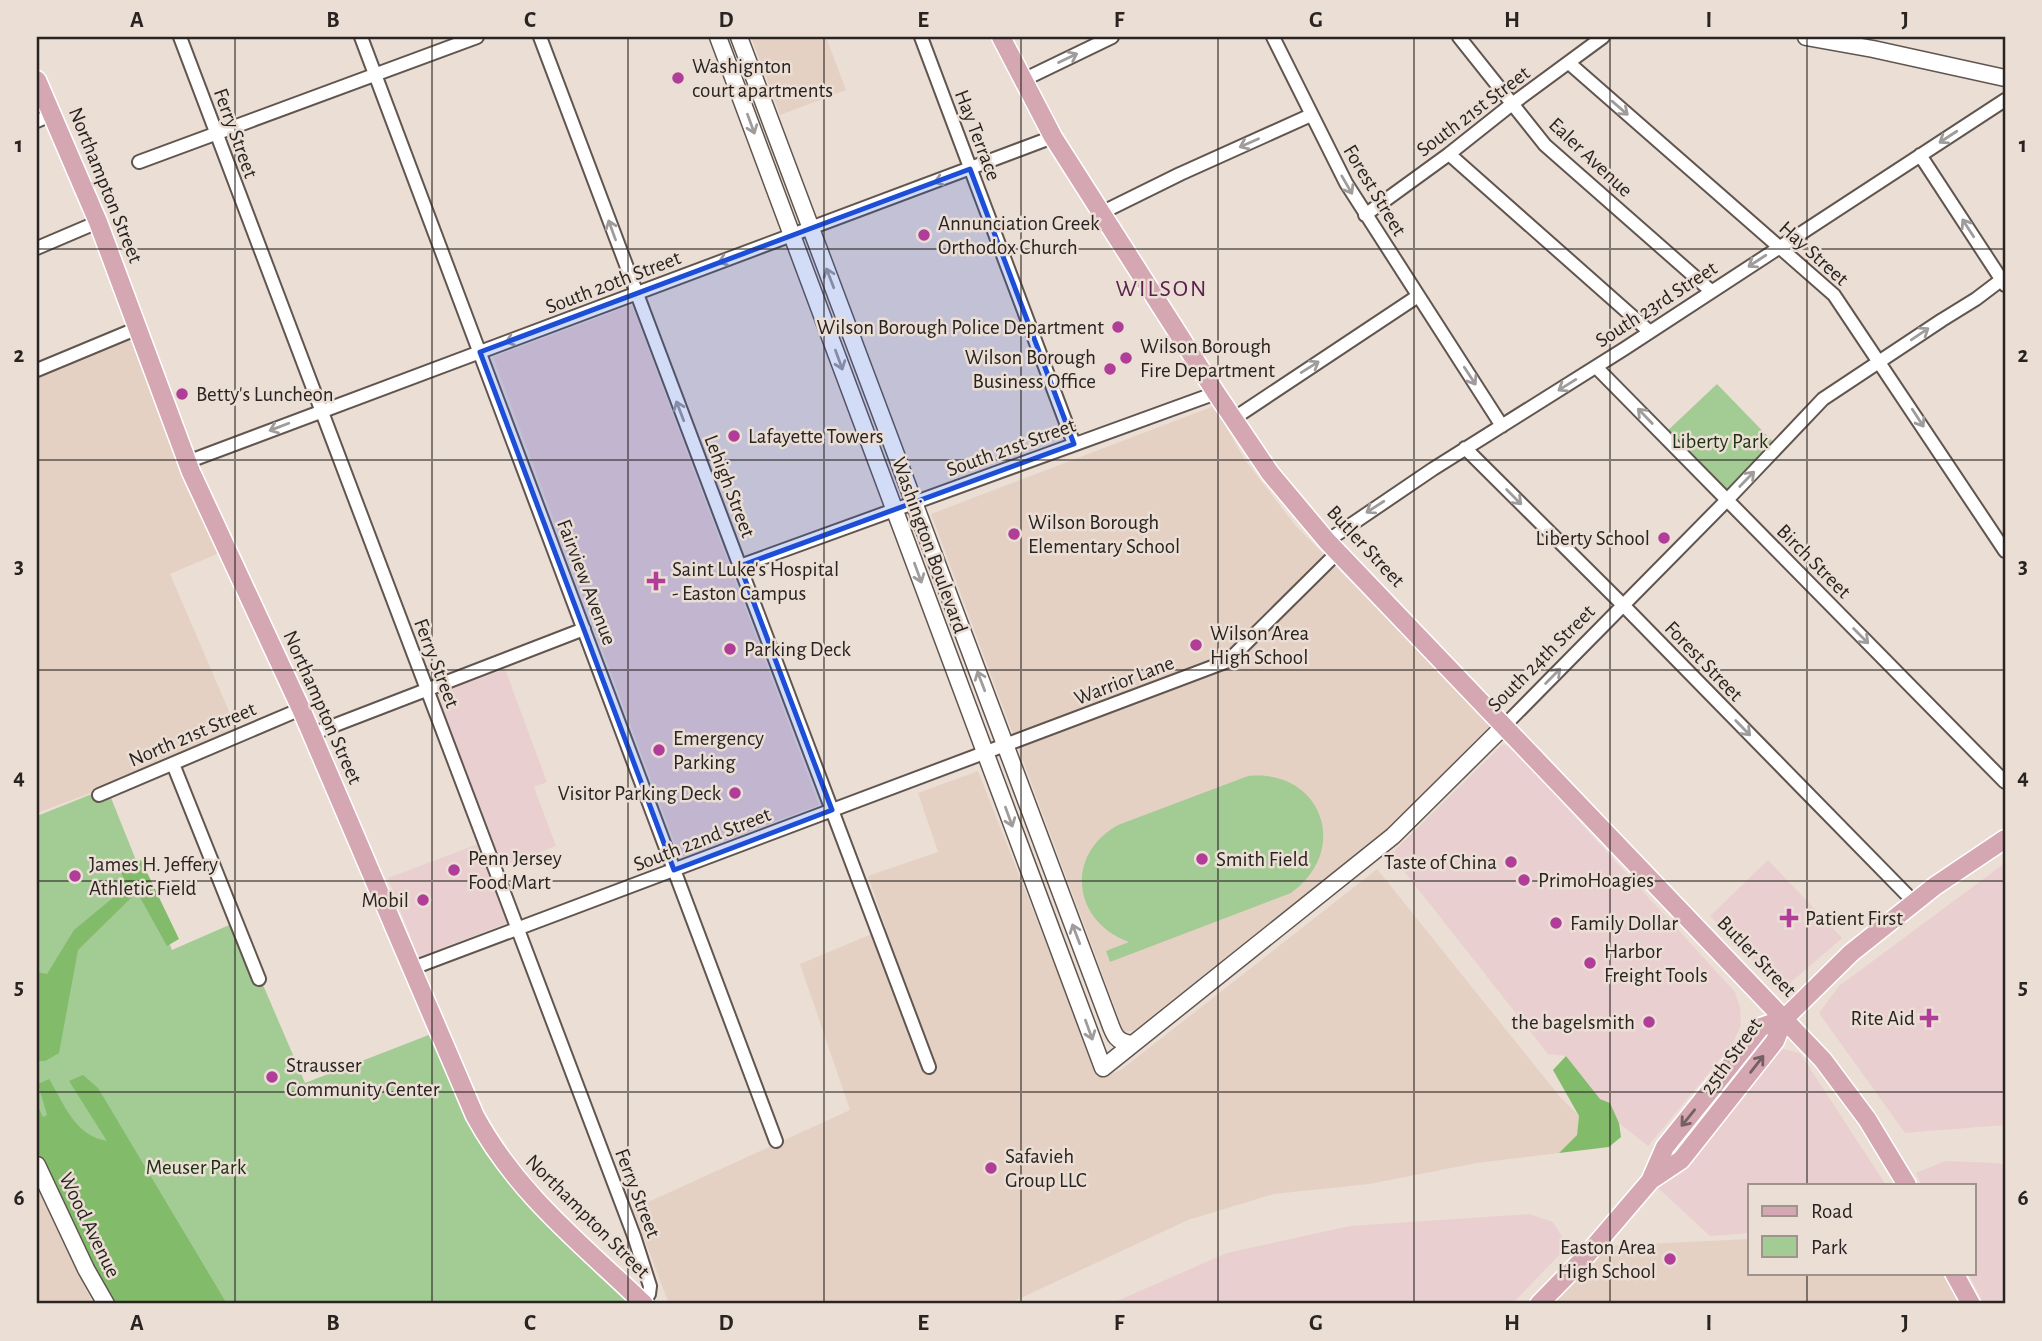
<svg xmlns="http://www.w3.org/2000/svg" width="2042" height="1341" viewBox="0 0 2042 1341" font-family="'Alegreya Sans',sans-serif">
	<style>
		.commercial { fill: #eacfd1 }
		.built { fill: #e5d1c4 }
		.medical { fill: #eacfcf }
		.green { fill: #a3cb94 }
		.forest { fill: #82bc6b }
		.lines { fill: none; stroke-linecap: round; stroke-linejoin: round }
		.street-casing { stroke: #61564f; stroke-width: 16 }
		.secondary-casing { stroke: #61564f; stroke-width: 19 }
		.primary-casing { stroke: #fff; stroke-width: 21 }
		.street { stroke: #fff; stroke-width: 12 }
		.secondary { stroke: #fff; stroke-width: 16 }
		.primary { stroke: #d4a7b2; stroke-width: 18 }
		.oneway { stroke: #9f9c9b }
		.oneway2 { stroke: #765f62 }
		.marked { fill: #1d4ed8; fill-opacity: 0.2; stroke: #1d4ed8; stroke-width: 5; stroke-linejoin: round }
		.grid { fill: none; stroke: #292421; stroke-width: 2; stroke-opacity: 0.55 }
		.poi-dot { fill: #b03d97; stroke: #ebded5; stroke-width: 2.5 }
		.labels { text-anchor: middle; stroke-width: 5; stroke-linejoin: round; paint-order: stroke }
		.poi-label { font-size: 21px; fill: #292421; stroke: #ebded5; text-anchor: start }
		.street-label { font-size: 21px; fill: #292421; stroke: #ebded5 }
		.park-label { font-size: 21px; fill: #1b3211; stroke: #ebded5 }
		.quarter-label { font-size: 24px; letter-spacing: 2px; fill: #59214c; stroke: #ebded5 }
		.neatline { fill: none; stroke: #292421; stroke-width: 2.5 }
		.grid-label { font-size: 23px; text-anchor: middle; font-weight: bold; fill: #292421 }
	</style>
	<rect width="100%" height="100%" fill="#ebded5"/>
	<path class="commercial" d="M505,669L547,782L534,787L556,846L497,868L516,920L418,957L388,878L491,839L437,694Z
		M1503,744L1511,747L1735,992L1740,1007L1741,1025L1732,1045L1648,1146L1619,1123L1610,1103L1600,1099L1566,1056L1548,1054L1403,870L1392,853Z
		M1768,860L1842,938L1790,983H1774L1710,916Z
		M2005,863V1125L1905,1133L1819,1013L1839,986Z
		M1775,1047L1800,1053L1886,1185H1750V1233L1710,1236L1658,1188Z
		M1945,1161L1999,1163L2005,1165V1304H1984L1968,1273H1974V1185H1922L1916,1173Z
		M1529,1214L1553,1222L1568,1246L1512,1304H1110L1227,1253L1350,1226Z"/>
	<path class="built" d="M751,37H826L846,90L780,115Z
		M133,326L224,551L170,574L240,737L37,813V365Z
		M1214,406L1245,460L1295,525L1491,725L1380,837L1133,1031L1124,1032L931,514Z
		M978,771L1096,1070L1104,1077L1121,1070L1377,869L1560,1097L1579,1116L1577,1135L1559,1153L1477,1163L1369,1184L1274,1194L1188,1220L1008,1304H669L633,1209L850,1110L800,964L886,928L868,876L938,852L918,793Z
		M37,1182L92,1302L88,1304H37Z
		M1750,1239V1273H1947L1963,1304H1549L1603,1246Z"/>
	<path class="medical" d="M632,305L819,805L680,857L493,357Z"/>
	<path class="green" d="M1717,384L1778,447L1727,500L1663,435Z
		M1248,776C1322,769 1351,850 1291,893L1110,962L1106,951L1129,942C1073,922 1064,855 1118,825Z
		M107,788L172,950L236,922L305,1083L439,1031L492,1146L644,1304H115L37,1150V816Z"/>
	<path class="forest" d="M141,860L179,939L167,946L137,892L78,950L59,1053L45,1061H37V972L47,974L74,930L126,887L118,863Z
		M1566,1056L1600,1099L1610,1103L1619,1123L1621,1137L1609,1147L1559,1153L1577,1135L1579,1116L1553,1070Z
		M83,1075L98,1088L227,1304H115L72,1224L37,1150V1105L43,1117L47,1115L38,1084L49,1079C65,1105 74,1135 107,1141L69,1081Z"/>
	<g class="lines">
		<defs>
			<path id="street" d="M180,37L634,1236L650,1286L649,1294L643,1303
				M361,37L776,1141
				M540,37L929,1067
				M921,37L1074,444
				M1273,37L1346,183L1502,426
				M1459,37L1545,145L1711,291
				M1569,63L1834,295L2005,551
				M1023,80L1112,37
				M37,121L53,114
				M1449,154L1650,332
				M1920,155L2005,285
				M139,162L477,37
				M1101,213L1180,174L1311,115
				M1365,215L1449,154L1512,104L1603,37
				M37,248L98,222
				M1596,367L2005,782
				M37,370L138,328
				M1233,419L1418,296
				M1465,448L1623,605L1914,902
				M187,462L1053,137
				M1327,541L1433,469L1624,349L2005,100
				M740,566L1216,393
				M1505,725L1727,500L1823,399L1942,320L1976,299L2005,277
				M312,734L584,629
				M173,764L259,979
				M99,795L301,709
				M413,968L1228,661L1338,552"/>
			<path id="secondary" d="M718,37L1103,1068L1393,836L1505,725
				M739,37L1109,1021C1114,1035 1116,1042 1132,1044
				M1806,37L1873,49L2005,78
				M37,1165L86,1269L106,1304"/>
			<path id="primary" d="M1001,37L1053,137L1216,393L1270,473L1327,541L1823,1060L1867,1119L1907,1185
				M37,80L98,222L191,472L301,709L475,1116C518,1195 581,1243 644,1304
				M1651,1179L1665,1147L1761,1027L1784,1019
				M1954,1273L1971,1304
				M1539,1304L1586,1256L1651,1180L1681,1160L1775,1041L1784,1019L1851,953L1935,886L2005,839"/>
		</defs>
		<use href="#street" class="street-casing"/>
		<use href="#secondary" class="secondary-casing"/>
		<use href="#primary" class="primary-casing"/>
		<use href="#street" class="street"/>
		<use href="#secondary" class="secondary"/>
		<use href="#primary" class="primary"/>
	</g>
	<defs><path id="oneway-shaft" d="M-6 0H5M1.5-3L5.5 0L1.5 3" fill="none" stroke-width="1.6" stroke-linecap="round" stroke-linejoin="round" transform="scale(1.75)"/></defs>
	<g class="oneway">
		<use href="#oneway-shaft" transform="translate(1068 58) rotate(-26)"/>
		<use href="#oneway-shaft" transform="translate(1620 108) rotate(41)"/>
		<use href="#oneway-shaft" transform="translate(751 124) rotate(70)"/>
		<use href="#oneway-shaft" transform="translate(1948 137) rotate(147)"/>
		<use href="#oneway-shaft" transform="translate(1249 143) rotate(156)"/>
		<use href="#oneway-shaft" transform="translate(944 179) rotate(160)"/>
		<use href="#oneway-shaft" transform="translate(1347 185) rotate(60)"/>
		<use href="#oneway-shaft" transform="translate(1968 228) rotate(-123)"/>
		<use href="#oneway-shaft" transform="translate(612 230) rotate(-110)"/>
		<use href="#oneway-shaft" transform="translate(728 259) rotate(159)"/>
		<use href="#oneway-shaft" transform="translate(1757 261) rotate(147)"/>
		<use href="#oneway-shaft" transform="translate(830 278) rotate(-111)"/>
		<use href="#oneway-shaft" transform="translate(1920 334) rotate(-34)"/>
		<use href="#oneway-shaft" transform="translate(515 339) rotate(160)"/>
		<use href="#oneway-shaft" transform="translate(839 360) rotate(70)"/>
		<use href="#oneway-shaft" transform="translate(1310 367) rotate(-32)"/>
		<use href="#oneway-shaft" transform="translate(1470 376) rotate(57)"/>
		<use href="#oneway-shaft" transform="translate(1567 385) rotate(148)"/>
		<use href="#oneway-shaft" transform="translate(680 411) rotate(-111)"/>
		<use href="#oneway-shaft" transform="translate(1645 416) rotate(-134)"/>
		<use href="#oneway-shaft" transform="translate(1918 418) rotate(57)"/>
		<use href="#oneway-shaft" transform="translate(279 427) rotate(159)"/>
		<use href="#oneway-shaft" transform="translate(1747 479) rotate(-46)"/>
		<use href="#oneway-shaft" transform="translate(1514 497) rotate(45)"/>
		<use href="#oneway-shaft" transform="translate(1375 507) rotate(147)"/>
		<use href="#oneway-shaft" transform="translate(918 573) rotate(70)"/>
		<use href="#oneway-shaft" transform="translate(1861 636) rotate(45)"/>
		<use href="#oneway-shaft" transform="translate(1553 676) rotate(-45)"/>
		<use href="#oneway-shaft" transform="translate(981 681) rotate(-111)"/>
		<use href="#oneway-shaft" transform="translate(1743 728) rotate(46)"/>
		<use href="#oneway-shaft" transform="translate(1009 817) rotate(70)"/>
		<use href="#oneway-shaft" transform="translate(1076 934) rotate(-111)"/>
		<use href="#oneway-shaft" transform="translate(1089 1030) rotate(70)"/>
	</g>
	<g class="oneway2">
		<use href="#oneway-shaft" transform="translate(1757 1064) rotate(-52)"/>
		<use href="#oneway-shaft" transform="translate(1688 1118) rotate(129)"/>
	</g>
	<path class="marked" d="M970,169L1074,444L740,566L832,810L674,870L480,352Z"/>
	<path class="grid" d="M235,37V1304M432,37V1304M628,37V1304M824,37V1304M1021,37V1304M1218,37V1304M1414,37V1304M1610,37V1304M1807,37V1185M37,249H2005M37,460H2005M37,670H2005M37,881H2005M37,1092H2005M1807,1273V1304"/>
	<g class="poi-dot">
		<circle cx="678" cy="78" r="7"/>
		<circle cx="924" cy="235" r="7"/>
		<circle cx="1118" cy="327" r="7"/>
		<circle cx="1126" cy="358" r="7"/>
		<circle cx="1110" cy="369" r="7"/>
		<circle cx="182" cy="394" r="7"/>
		<circle cx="734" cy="436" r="7"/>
		<circle cx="1014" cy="534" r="7"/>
		<circle cx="1664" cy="538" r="7"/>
		<path d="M652.5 570.5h7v7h7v7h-7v7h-7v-7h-7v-7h7z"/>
		<circle cx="1196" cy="645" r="7"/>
		<circle cx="730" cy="649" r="7"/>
		<circle cx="659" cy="750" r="7"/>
		<circle cx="735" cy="793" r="7"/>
		<circle cx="1202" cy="859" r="7"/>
		<circle cx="1511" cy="862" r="7"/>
		<circle cx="454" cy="870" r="7"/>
		<circle cx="75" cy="876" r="7"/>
		<circle cx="1524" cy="880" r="7"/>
		<circle cx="423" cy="900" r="7"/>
		<path d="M1785.5 907.5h7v7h7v7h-7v7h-7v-7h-7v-7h7z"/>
		<circle cx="1556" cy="923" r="7"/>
		<circle cx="1590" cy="963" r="7"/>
		<path d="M1925.5 1007.5h7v7h7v7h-7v7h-7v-7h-7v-7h7z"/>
		<circle cx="1649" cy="1022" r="7"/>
		<circle cx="272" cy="1077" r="7"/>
		<circle cx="991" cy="1168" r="7"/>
		<circle cx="1670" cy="1259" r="7"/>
	</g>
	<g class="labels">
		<g class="poi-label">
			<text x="692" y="73">Washignton<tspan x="692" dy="24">court apartments</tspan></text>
			<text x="938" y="230">Annunciation Greek<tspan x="938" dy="24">Orthodox Church</tspan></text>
			<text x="1104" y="334" text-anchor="end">Wilson Borough Police Department</text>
			<text x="1140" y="353">Wilson Borough<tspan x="1140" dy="24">Fire Department</tspan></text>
			<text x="1096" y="364" text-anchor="end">Wilson Borough<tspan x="1096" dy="24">Business Office</tspan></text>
			<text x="196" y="401">Betty's Luncheon</text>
			<text x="748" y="443">Lafayette Towers</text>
			<text x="1028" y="529">Wilson Borough<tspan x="1028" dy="24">Elementary School</tspan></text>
			<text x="1650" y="545" text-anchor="end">Liberty School</text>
			<text x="672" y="576">Saint Luke's Hospital<tspan x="672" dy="24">- Easton Campus</tspan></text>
			<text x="1210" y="640">Wilson Area<tspan x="1210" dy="24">High School</tspan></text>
			<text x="744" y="656">Parking Deck</text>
			<text x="673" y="745">Emergency<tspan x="673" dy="24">Parking</tspan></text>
			<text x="721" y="800" text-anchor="end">Visitor Parking Deck</text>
			<text x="468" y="865">Penn Jersey<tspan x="468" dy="24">Food Mart</tspan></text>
			<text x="1216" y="866">Smith Field</text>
			<text x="1497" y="869" text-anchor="end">Taste of China</text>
			<text x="89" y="871">James H. Jeffery<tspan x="89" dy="24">Athletic Field</tspan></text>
			<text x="1538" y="887">PrimoHoagies</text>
			<text x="409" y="907" text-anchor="end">Mobil</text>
			<text x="1805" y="925">Patient First</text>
			<text x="1570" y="930">Family Dollar</text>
			<text x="1604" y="958">Harbor<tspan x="1604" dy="24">Freight Tools</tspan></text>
			<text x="1915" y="1025" text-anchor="end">Rite Aid</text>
			<text x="1635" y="1029" text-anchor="end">the bagelsmith</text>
			<text x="286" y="1072">Strausser<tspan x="286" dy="24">Community Center</tspan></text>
			<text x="1005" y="1163">Safavieh<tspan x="1005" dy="24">Group LLC</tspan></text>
			<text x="1656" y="1254" text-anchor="end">Easton Area<tspan x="1656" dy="24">High School</tspan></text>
		</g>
		<g class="street-label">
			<text transform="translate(1473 111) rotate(-37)" y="7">South 21st Street</text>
			<text transform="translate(236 133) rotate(70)" y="7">Ferry Street</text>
			<text transform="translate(978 135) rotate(69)" y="7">Hay Terrace</text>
			<text transform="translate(1591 157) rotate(43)" y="7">Ealer Avenue</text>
			<text transform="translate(106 185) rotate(68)" y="7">Northampton Street</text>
			<text transform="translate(1375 190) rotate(59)" y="7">Forest Street</text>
			<text transform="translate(1814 253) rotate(42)" y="7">Hay Street</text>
			<text transform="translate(613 282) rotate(-21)" y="7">South 20th Street</text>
			<text transform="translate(1656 304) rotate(-33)" y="7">South 23rd Street</text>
			<text transform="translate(1011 447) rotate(-20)" y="7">South 21st Street</text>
			<text transform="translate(730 486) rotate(69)" y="7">Lehigh Street</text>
			<text transform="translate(930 545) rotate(70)" y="7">Washington Boulevard</text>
			<text transform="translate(1366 546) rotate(47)" y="7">Butler Street</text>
			<text transform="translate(1814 561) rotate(45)" y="7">Birch Street</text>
			<text transform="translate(587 582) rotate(69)" y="7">Fairview Avenue</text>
			<text transform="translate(1541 658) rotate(-45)" y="7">South 24th Street</text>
			<text transform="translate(1704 661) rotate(46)" y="7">Forest Street</text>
			<text transform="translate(437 663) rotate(69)" y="7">Ferry Street</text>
			<text transform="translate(1124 680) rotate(-21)" y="7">Warrior Lane</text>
			<text transform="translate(323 707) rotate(66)" y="7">Northampton Street</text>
			<text transform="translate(192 734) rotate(-23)" y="7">North 21st Street</text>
			<text transform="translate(702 839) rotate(-21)" y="7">South 22nd Street</text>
			<text transform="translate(1757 956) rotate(46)" y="7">Butler Street</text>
			<text transform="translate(1731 1056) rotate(-54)" y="7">25th Street</text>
			<text transform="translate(638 1193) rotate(69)" y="7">Ferry Street</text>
			<text transform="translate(588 1216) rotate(45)" y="7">Northampton Street</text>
			<text transform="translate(90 1225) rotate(64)" y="7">Wood Avenue</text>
		</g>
		<g class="park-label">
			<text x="1720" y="448">Liberty Park</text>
			<text x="196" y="1174">Meuser Park</text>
		</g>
		<g class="quarter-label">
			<text x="1162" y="296">WILSON</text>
		</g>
	</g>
	<rect width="2042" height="1341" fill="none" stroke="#ebded5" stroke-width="77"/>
	<rect x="1748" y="1184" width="228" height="91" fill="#ebded5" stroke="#9d948d" stroke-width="2"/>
	<rect x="1762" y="1206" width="35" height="10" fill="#d4a7b2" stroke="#9d948d" stroke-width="2"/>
	<text x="1811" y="1218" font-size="21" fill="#292421">Road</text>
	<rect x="1762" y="1236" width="35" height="21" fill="#a3cb94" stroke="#9d948d" stroke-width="2"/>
	<text x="1811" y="1254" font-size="21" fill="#292421">Park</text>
	<rect x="38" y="38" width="1966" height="1264" class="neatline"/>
	<g class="grid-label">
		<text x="137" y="27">A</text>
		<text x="333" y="27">B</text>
		<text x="530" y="27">C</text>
		<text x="726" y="27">D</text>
		<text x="923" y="27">E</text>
		<text x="1119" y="27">F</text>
		<text x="1316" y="27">G</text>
		<text x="1512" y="27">H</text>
		<text x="1709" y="27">I</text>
		<text x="1905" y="27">J</text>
		<text x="19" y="152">1</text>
		<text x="2023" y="152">1</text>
		<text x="19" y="362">2</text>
		<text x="2023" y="362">2</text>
		<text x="19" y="573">3</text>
		<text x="2023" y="573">3</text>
		<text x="19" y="784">4</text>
		<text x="2023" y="784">4</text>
		<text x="19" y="994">5</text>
		<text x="2023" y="994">5</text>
		<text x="19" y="1205">6</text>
		<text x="2023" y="1205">6</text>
		<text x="137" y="1330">A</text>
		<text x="333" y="1330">B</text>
		<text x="530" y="1330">C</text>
		<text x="726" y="1330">D</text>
		<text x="923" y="1330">E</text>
		<text x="1119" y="1330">F</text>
		<text x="1316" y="1330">G</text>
		<text x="1512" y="1330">H</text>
		<text x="1709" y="1330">I</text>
		<text x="1905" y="1330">J</text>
	</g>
</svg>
